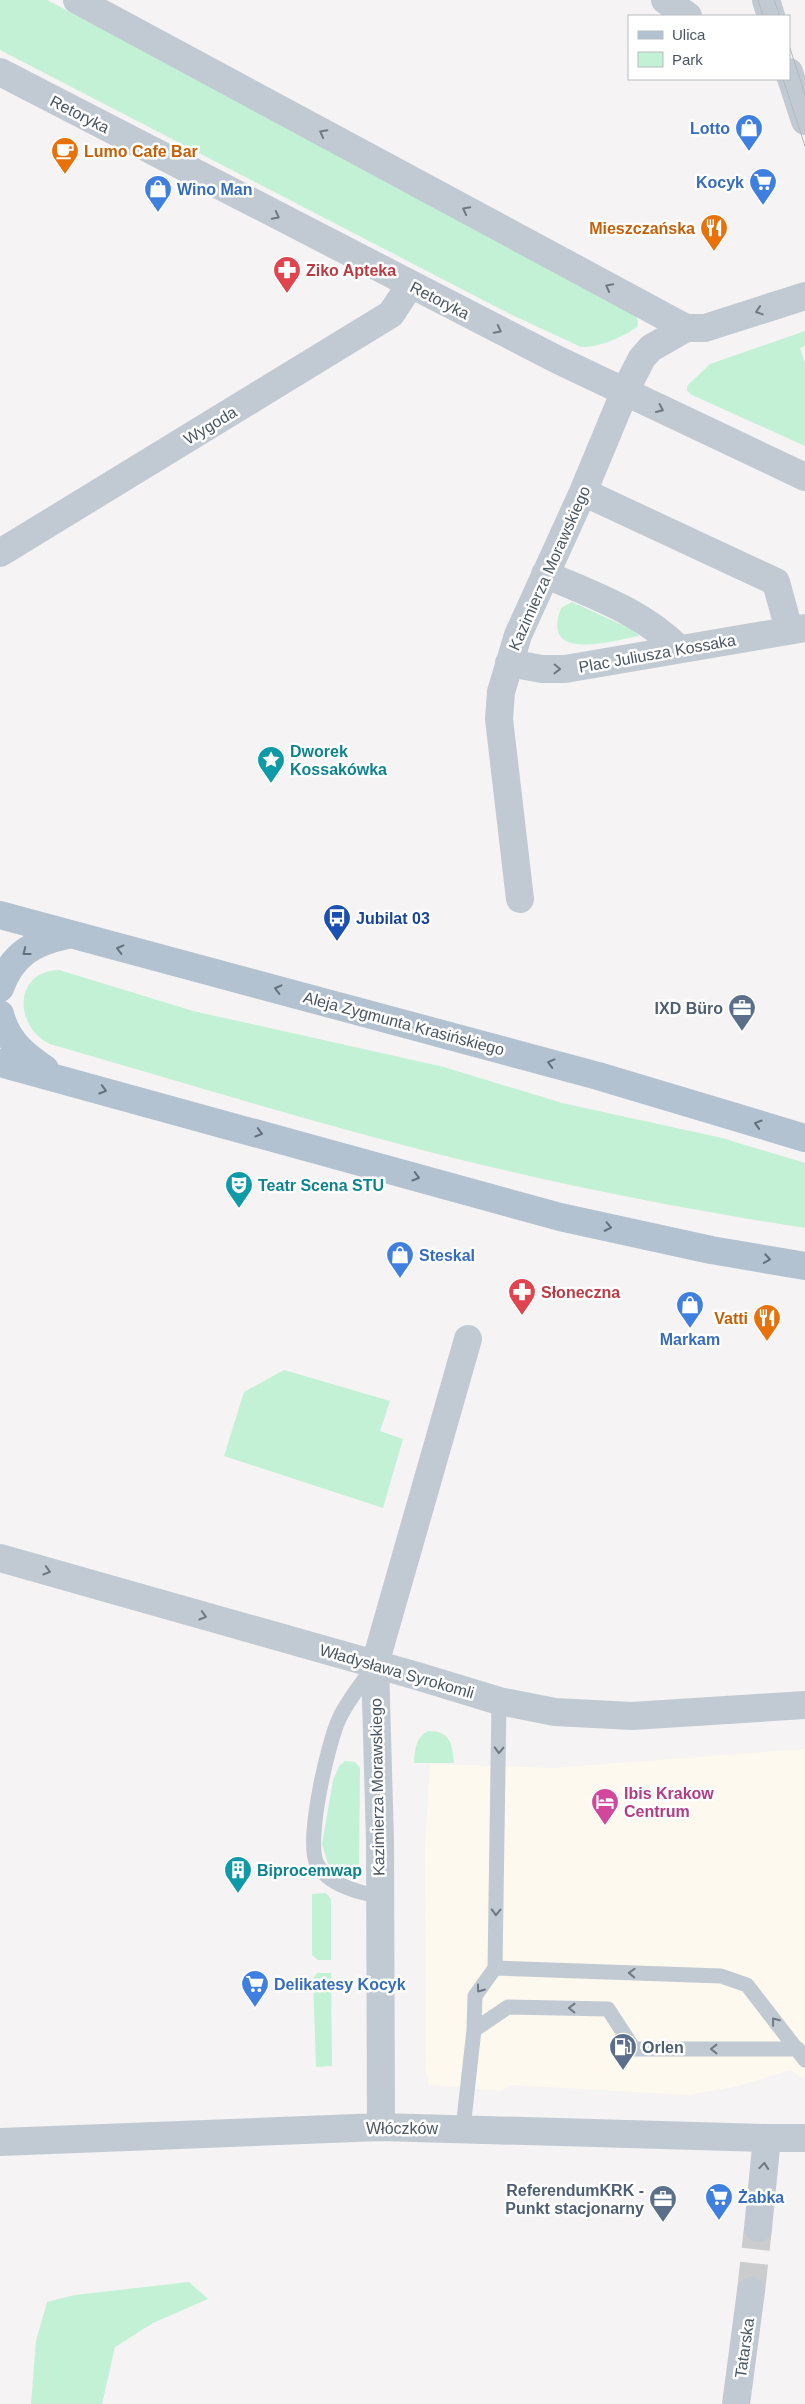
<svg xmlns="http://www.w3.org/2000/svg" width="805" height="2404" viewBox="0 0 805 2404" font-family="Helvetica,sans-serif">
	<style>
		.commercial { fill: #fdf9ef }
		.green { fill: #c3f1d5 }
		.lines { fill: none; stroke-linecap: round; stroke-linejoin: round }
		.minor-tunnel { stroke: #caccce; stroke-width: 28; stroke-dasharray: 28 14; stroke-linecap: butt }
		.service { stroke: #c1cad2; stroke-width: 15 }
		.minor { stroke: #c1cad2; stroke-width: 28 }
		.tertiary { stroke: #c1cad2; stroke-width: 28 }
		.primary { stroke: #b3c2d1; stroke-width: 28 }
		.tram { stroke: #b5b8bd; stroke-width: 1 }
		.oneway { stroke: #6e7983 }
		.oneway2 { stroke: #64717d }
		.labels { text-anchor: middle; stroke-width: 5; stroke-linejoin: round; paint-order: stroke }
		.street-label { font-size: 16px; fill: #4a5661; stroke: #fff }
		.shop-label { font-size: 16px; font-weight: bold; fill: #366cbe; stroke: #fff; text-anchor: start }
		.food-label { font-size: 16px; font-weight: bold; fill: #c56008; stroke: #fff; text-anchor: end }
		.health-label { font-size: 16px; font-weight: bold; fill: #be3a42; stroke: #fff; text-anchor: start }
		.culture-label { font-size: 16px; font-weight: bold; fill: #0d838f; stroke: #fff; text-anchor: start }
		.transit-label { font-size: 16px; font-weight: bold; fill: #164399; stroke: #fff; text-anchor: start }
		.service-label { font-size: 16px; font-weight: bold; fill: #4e5e75; stroke: #fff; text-anchor: end }
		.hotel-label { font-size: 16px; font-weight: bold; fill: #b23c85; stroke: #fff; text-anchor: start }
	</style>
	<rect width="100%" height="100%" fill="#f5f3f3"/>
	<path class="commercial" d="M805,1749V2079L790,2070L739,2086L688,2095L510,2085L501,2091L429,2085L426,2074L425,1846L430,1764L552,1768Z"/>
	<path class="green" d="M0,0H47L385,175L635,314L638,321L637,327C623,337 598,348 581,347L510,314L0,50Z
		M805,331V346L800,348L805,363V446L692,395L687,391V386L710,364Z
		M572,602L633,630L639,636C611,641 540,663 561,608Z
		M59,970L193,1011L444,1067L562,1103L722,1138L805,1163V1228C677,1208 551,1183 426,1151C300,1119 175,1080 50,1044C13,1026 14,971 59,970Z
		M284,1370L390,1401L380,1431L403,1439L383,1508L224,1456L244,1392Z
		M428,1731C451,1731 452,1744 454,1763H414C415,1750 415,1738 428,1731Z
		M345,1761L355,1762L360,1768L359,1869L352,1875L340,1873L328,1864L322,1844L333,1781L339,1766Z
		M326,1893L331,1899V1960H318L312,1955V1894Z
		M317,1973H331L332,2066L316,2067L313,1979Z
		M189,2282L208,2299L153,2323L115,2347L102,2404H31L36,2341L47,2302L75,2295Z"/>
	<g class="lines">
		<path class="minor-tunnel" d="M751,2291L758,2228"/>
		<path class="service" d="M372,1668C362,1684 347,1701 339,1719C328,1743 305,1841 317,1864C327,1884 359,1893 379,1896
			M495,1968L499,1701
			M474,2030L508,2007L608,2009L634,2049H798
			M463,2128L474,2030L475,1996L495,1968L721,1976L747,1985L805,2060"/>
		<path class="minor" d="M77,0L686,328H705L805,296
			M665,0L688,16
			M0,72L558,360L805,477
			M583,492L776,582L789,630
			M0,553L391,314L410,285
			M545,574C592,595 641,611 678,648
			M509,663L542,669H565L805,628
			M520,899L499,719L501,692L518,635L583,492L625,391L642,358L651,348L686,328
			M0,1558L417,1676L499,1701L555,1712L632,1716L805,1705
			M381,2127L380,1841L375,1664L468,1339
			M0,2142L381,2127L767,2138H805
			M758,2228L767,2138
			M736,2404L751,2291"/>
		<path class="tertiary" d="M766,0L771,16
			M789,72L805,121"/>
		<path class="primary" d="M0,915L598,1076L805,1138
			M0,988C12,954 34,942 67,935
			M0,1014C7,1041 23,1054 45,1069
			M0,1063L560,1217L711,1250L805,1266"/>
		<path class="tram" d="M758,0L763,16
			M774,0L780,16
			M789,45L805,95
			M783,79L805,146"/>
	</g>
	<defs><path id="oneway-chevron" d="M-2-3.5L2.5 0L-2 3.5" fill="none" stroke-width="1.6" stroke-linecap="round" stroke-linejoin="round" transform="scale(1.25)"/></defs>
	<g class="oneway">
		<use href="#oneway-chevron" transform="translate(323 133) rotate(-152)"/>
		<use href="#oneway-chevron" transform="translate(466 210) rotate(-152)"/>
		<use href="#oneway-chevron" transform="translate(276 216) rotate(27)"/>
		<use href="#oneway-chevron" transform="translate(609 287) rotate(-152)"/>
		<use href="#oneway-chevron" transform="translate(759 311) rotate(162)"/>
		<use href="#oneway-chevron" transform="translate(498 330) rotate(27)"/>
		<use href="#oneway-chevron" transform="translate(660 409) rotate(25)"/>
		<use href="#oneway-chevron" transform="translate(557 669) rotate(1)"/>
		<use href="#oneway-chevron" transform="translate(47 1571) rotate(16)"/>
		<use href="#oneway-chevron" transform="translate(203 1616) rotate(16)"/>
		<use href="#oneway-chevron" transform="translate(499 1750) rotate(92)"/>
		<use href="#oneway-chevron" transform="translate(496 1912) rotate(91)"/>
		<use href="#oneway-chevron" transform="translate(632 1973) rotate(-178)"/>
		<use href="#oneway-chevron" transform="translate(480 1989) rotate(126)"/>
		<use href="#oneway-chevron" transform="translate(572 2008) rotate(-179)"/>
		<use href="#oneway-chevron" transform="translate(775 2021) rotate(-128)"/>
		<use href="#oneway-chevron" transform="translate(714 2049) rotate(-180)"/>
		<use href="#oneway-chevron" transform="translate(764 2166) rotate(-85)"/>
	</g>
	<g class="oneway2">
		<use href="#oneway-chevron" transform="translate(120 949) rotate(-166)"/>
		<use href="#oneway-chevron" transform="translate(26 952) rotate(142)"/>
		<use href="#oneway-chevron" transform="translate(278 989) rotate(-166)"/>
		<use href="#oneway-chevron" transform="translate(551 1063) rotate(-165)"/>
		<use href="#oneway-chevron" transform="translate(103 1090) rotate(16)"/>
		<use href="#oneway-chevron" transform="translate(758 1124) rotate(-163)"/>
		<use href="#oneway-chevron" transform="translate(259 1133) rotate(16)"/>
		<use href="#oneway-chevron" transform="translate(416 1177) rotate(16)"/>
		<use href="#oneway-chevron" transform="translate(608 1227) rotate(12)"/>
		<use href="#oneway-chevron" transform="translate(767 1259) rotate(9)"/>
	</g>
	<defs>
		<symbol id="shop-pin" viewBox="-11 -11 22 30"><path d="M0 17L-7.5 6A9.5 9.5 0 1 1 7.5 6Z" fill="#3f7fe0" stroke="#fff"/><path d="M-5-2.5h2.3a2.7 3.5 0 0 1 5.4 0H5L5.5 6h-11ZM-1.5-2.5h3a1.5 2.3 0 0 0-3 0Z" fill="#fff"/></symbol>
		<symbol id="cafe-pin" viewBox="-11 -11 22 30"><path d="M0 17L-7.5 6A9.5 9.5 0 1 1 7.5 6Z" fill="#e8710a" stroke="#fff"/><path d="M-5.5-4.5H6V0H3Q3 3.5 0 3.5H-2.5Q-5.5 3.5-5.5 0ZM3-3.2v2h1.7v-2ZM-6 4.5H4V6H-6Z" fill="#fff"/></symbol>
		<symbol id="supermarket-pin" viewBox="-11 -11 22 30"><path d="M0 17L-7.5 6A9.5 9.5 0 1 1 7.5 6Z" fill="#3f7fe0" stroke="#fff"/><path d="M-6-5.5h2.5l.6 2H6L4.5 2H-2.5L-4.4-4H-6ZM-1.5 3.2a1.3 1.3 0 1 0 .1 0ZM3 3.2a1.3 1.3 0 1 0 .1 0Z" fill="#fff"/></symbol>
		<symbol id="restaurant-pin" viewBox="-11 -11 22 30"><path d="M0 17L-7.5 6A9.5 9.5 0 1 1 7.5 6Z" fill="#e8710a" stroke="#fff"/><path d="M-5-6h1v4h1v-4h1v4h1v-4h1v5L-1.5 .5V6h-2V.5L-5-1ZM5-6V6H3V1.5H1.5Q1.5-4 5-6Z" fill="#fff"/></symbol>
		<symbol id="pharmacy-pin" viewBox="-11 -11 22 30"><path d="M0 17L-7.5 6A9.5 9.5 0 1 1 7.5 6Z" fill="#e0444e" stroke="#fff"/><path d="M-2-6h4v4h4v4h-4v4h-4v-4h-4v-4h4Z" fill="#fff"/></symbol>
		<symbol id="sight-pin" viewBox="-11 -11 22 30"><path d="M0 17L-7.5 6A9.5 9.5 0 1 1 7.5 6Z" fill="#0f9aa8" stroke="#fff"/><path d="M0-6L1.8-2.2L6-1.7L2.9 1.2L3.7 5.4L0 3.3L-3.7 5.4L-2.9 1.2L-6-1.7L-1.8-2.2Z" fill="#fff"/></symbol>
		<symbol id="bus-pin" viewBox="-11 -11 22 30"><path d="M0 17L-7.5 6A9.5 9.5 0 1 1 7.5 6Z" fill="#1a4fb4" stroke="#fff"/><path d="M-5-6H5V4H4V6H2V4H-2V6H-4V4H-5ZM-3.5-4V0h7V-4ZM-3.5 1.2v1.5H-2V1.2ZM2 1.2v1.5H3.5V1.2Z" fill="#fff"/></symbol>
		<symbol id="office-pin" viewBox="-11 -11 22 30"><path d="M0 17L-7.5 6A9.5 9.5 0 1 1 7.5 6Z" fill="#5c6f8a" stroke="#fff"/><path d="M-6-3h4V-5.5h4V-3h4V5H-6ZM-1-4.5V-3h2v-1.5ZM-6 0V1H6V0Z" fill="#fff"/></symbol>
		<symbol id="theatre-pin" viewBox="-11 -11 22 30"><path d="M0 17L-7.5 6A9.5 9.5 0 1 1 7.5 6Z" fill="#0f9aa8" stroke="#fff"/><path d="M-5-5.5Q0-4 5-5.5V0Q5 5 0 6Q-5 5-5 0ZM-3.3-2.5H-1v1.5H-3.3ZM1-2.5H3.3v1.5H1ZM-2.8 1Q0 5.5 2.8 1Z" fill="#fff"/></symbol>
		<symbol id="hotel-pin" viewBox="-11 -11 22 30"><path d="M0 17L-7.5 6A9.5 9.5 0 1 1 7.5 6Z" fill="#d1479c" stroke="#fff"/><path d="M-6-4.5h1.5V1H6V5H4.5V3h-9V5H-6ZM-4 0a1.8 1.8 0 1 1 3.6 0ZM.5 0V-2.5h3Q6-2.5 6 0Z" fill="#fff"/></symbol>
		<symbol id="building-pin" viewBox="-11 -11 22 30"><path d="M0 17L-7.5 6A9.5 9.5 0 1 1 7.5 6Z" fill="#0f9aa8" stroke="#fff"/><path d="M-4-6H4V6H1V3H-1V6H-4ZM-2.5-4.3h1.7v1.8h-1.7ZM.8-4.3h1.7v1.8H.8ZM-2.5-1h1.7V.8h-1.7ZM.8-1h1.7V.8H.8Z" fill="#fff"/></symbol>
		<symbol id="fuel-pin" viewBox="-11 -11 22 30"><path d="M0 17L-7.5 6A9.5 9.5 0 1 1 7.5 6Z" fill="#5c6f8a" stroke="#fff"/><path d="M-5.5-6h7V0h2V4h1.3V-2.5L3-4.5l.8-.8L6-3V5H2.5V1h-1V6h-7ZM-4.2-4.7v3.2H.2V-4.7Z" fill="#fff"/></symbol>
	</defs>
	<g fill-rule="evenodd">
		<use href="#shop-pin" x="733" y="112" width="32" height="43"/>
		<use href="#cafe-pin" x="49" y="135" width="32" height="43"/>
		<use href="#supermarket-pin" x="747" y="166" width="32" height="43"/>
		<use href="#shop-pin" x="142" y="173" width="32" height="43"/>
		<use href="#restaurant-pin" x="698" y="212" width="32" height="43"/>
		<use href="#pharmacy-pin" x="271" y="254" width="32" height="43"/>
		<use href="#sight-pin" x="255" y="744" width="32" height="43"/>
		<use href="#bus-pin" x="321" y="902" width="32" height="43"/>
		<use href="#office-pin" x="726" y="992" width="32" height="43"/>
		<use href="#theatre-pin" x="223" y="1169" width="32" height="43"/>
		<use href="#shop-pin" x="384" y="1239" width="32" height="43"/>
		<use href="#pharmacy-pin" x="506" y="1276" width="32" height="43"/>
		<use href="#shop-pin" x="674" y="1289" width="32" height="43"/>
		<use href="#restaurant-pin" x="751" y="1302" width="32" height="43"/>
		<use href="#hotel-pin" x="589" y="1786" width="32" height="43"/>
		<use href="#building-pin" x="222" y="1854" width="32" height="43"/>
		<use href="#supermarket-pin" x="239" y="1968" width="32" height="43"/>
		<use href="#fuel-pin" x="607" y="2031" width="32" height="43"/>
		<use href="#supermarket-pin" x="703" y="2181" width="32" height="43"/>
		<use href="#office-pin" x="647" y="2183" width="32" height="43"/>
	</g>
	<g class="labels">
		<g class="street-label">
			<text transform="translate(80 114) rotate(27)" y="6">Retoryka</text>
			<text transform="translate(440 300) rotate(27)" y="6">Retoryka</text>
			<text transform="translate(210 425) rotate(-31)" y="6">Wygoda</text>
			<text transform="translate(549 568) rotate(-66)" y="6">Kazimierza Morawskiego</text>
			<text transform="translate(657 653) rotate(-10)" y="6">Plac Juliusza Kossaka</text>
			<text transform="translate(404 1023) rotate(15)" y="6">Aleja Zygmunta Krasińskiego</text>
			<text transform="translate(397 1671) rotate(16)" y="6">Władysława Syrokomli</text>
			<text transform="translate(377 1787) rotate(-91)" y="6">Kazimierza Morawskiego</text>
			<text x="402" y="2134">Włóczków</text>
			<text transform="translate(744 2348) rotate(-82)" y="6">Tatarska</text>
		</g>
		<g class="shop-label">
			<text x="730" y="134" text-anchor="end">Lotto</text>
			<text x="744" y="188" text-anchor="end">Kocyk</text>
			<text x="177" y="195">Wino Man</text>
			<text x="419" y="1261">Steskal</text>
			<text x="690" y="1345" text-anchor="middle">Markam</text>
			<text x="274" y="1990">Delikatesy Kocyk</text>
			<text x="738" y="2203">Żabka</text>
		</g>
		<g class="food-label">
			<text x="84" y="157" text-anchor="start">Lumo Cafe Bar</text>
			<text x="695" y="234">Mieszczańska</text>
			<text x="748" y="1324">Vatti</text>
		</g>
		<g class="health-label">
			<text x="306" y="276">Ziko Apteka</text>
			<text x="541" y="1298">Słoneczna</text>
		</g>
		<g class="culture-label">
			<text x="290" y="757">Dworek<tspan x="290" dy="18">Kossakówka</tspan></text>
			<text x="258" y="1191">Teatr Scena STU</text>
			<text x="257" y="1876">Biprocemwap</text>
		</g>
		<g class="transit-label">
			<text x="356" y="924">Jubilat 03</text>
		</g>
		<g class="service-label">
			<text x="723" y="1014">IXD Büro</text>
			<text x="642" y="2053" text-anchor="start">Orlen</text>
			<text x="644" y="2196">ReferendumKRK -<tspan x="644" dy="18">Punkt stacjonarny</tspan></text>
		</g>
		<g class="hotel-label">
			<text x="624" y="1799">Ibis Krakow<tspan x="624" dy="18">Centrum</tspan></text>
		</g>
	</g>
	<rect x="628" y="15" width="162" height="65" fill="#ffffff" stroke="#b7bbc0"/>
	<rect x="638" y="31" width="25" height="8" fill="#b3c2d1" stroke="#b7bbc0"/>
	<text x="672" y="40" font-size="15" fill="#4a5661">Ulica</text>
	<rect x="638" y="52" width="25" height="15" fill="#c3f1d5" stroke="#b7bbc0"/>
	<text x="672" y="65" font-size="15" fill="#4a5661">Park</text>
</svg>
